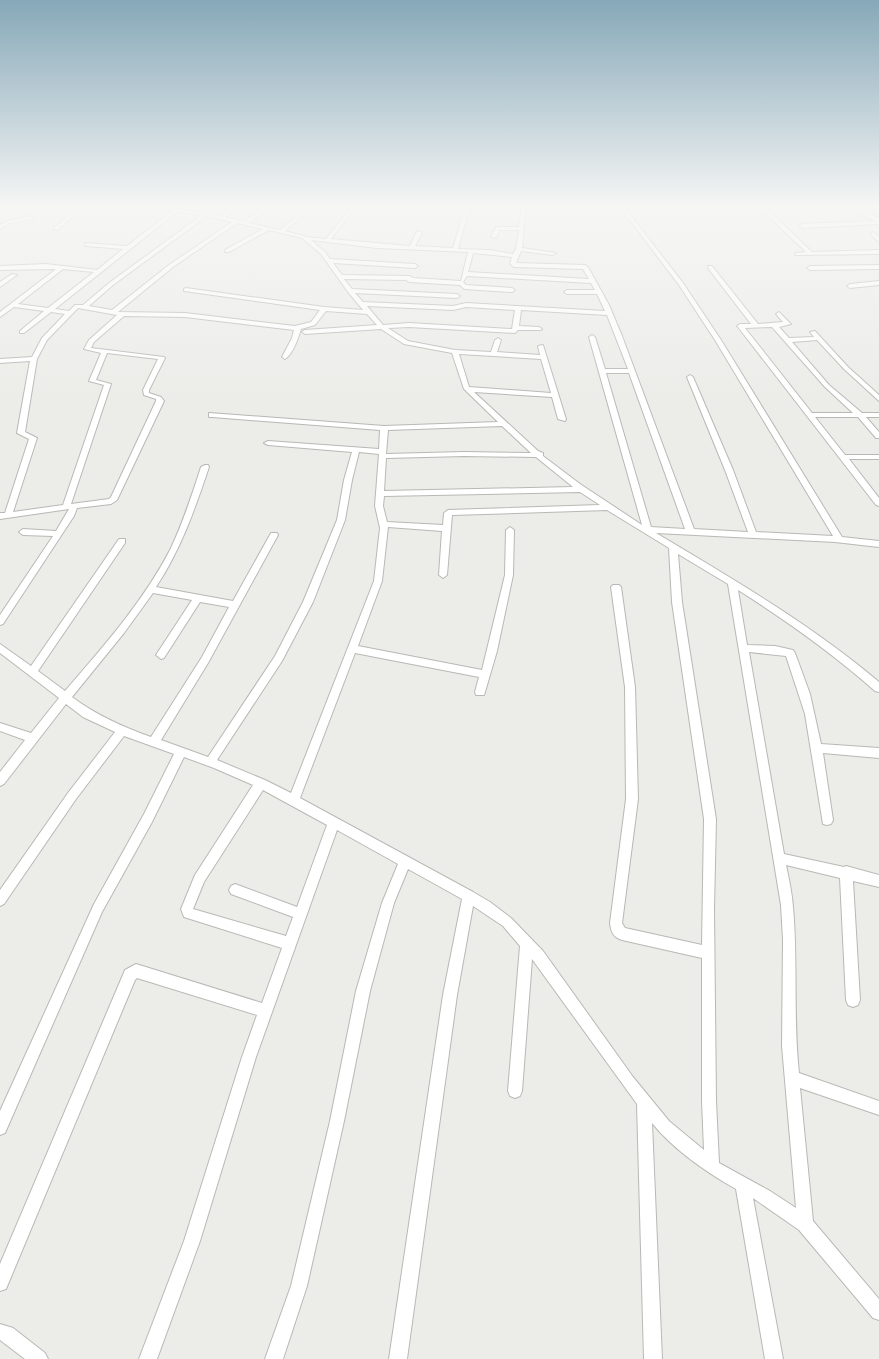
<svg xmlns="http://www.w3.org/2000/svg" width="879" height="1359" viewBox="0 0 879 1359" font-family="'Varela Round',sans-serif">
	<style>
		.lines { fill: none; stroke-linecap: round; stroke-linejoin: round }
		.street-casing { stroke: #b8b8b5; stroke-width: 2 }
		.secondary-casing { stroke: #b8b8b5; stroke-width: 2 }
		.street { fill: #fff; fill-rule: evenodd }
		.secondary { fill: #fff; fill-rule: evenodd }
	</style>
	<rect width="100%" height="100%" fill="#ecece9"/>
	<g class="lines">
		<defs>
			<path id="street" d="M78,207H82L58,230H54V228Z
				M153,207H163L220,216L233,207H238L225,217L244,221L265,207L267,209L249,223L280,230L307,208L309,210L285,231L307,237L326,239L352,207H356L331,239L410,246L416,233L419,231L422,233L415,246L453,248L465,208L477,207V208L469,209L458,249L489,250L513,254L516,249L519,230H500L496,238L491,237L496,227H519L522,207H526L522,248L556,253L553,255L521,251L516,263L585,265L588,267L609,305L622,336L694,529L748,532L725,470L687,377L690,375L693,377L733,470L756,532L833,536L715,340L679,285L620,207H624L683,283L721,340L842,537L879,541V547L835,542L656,533C733,579 810,624 879,682V692L875,691C832,653 787,621 738,590L747,645L775,646L793,650L795,653L810,694L821,744L879,748V758L823,753L833,820L831,824L827,825L823,824L805,714L786,656L749,652L784,854L844,867L846,866L879,875V887L853,881L860,1000L858,1005L853,1007L848,1005L846,1000L840,878L786,865C789,879 792,893 793,907C798,962 793,1018 799,1073L879,1101V1115L800,1088L813,1221L879,1299V1320L873,1318L799,1230L753,1198L783,1359H765L736,1189C706,1172 674,1150 652,1123L662,1359H644L637,1104L532,959L522,1091L520,1096L515,1098L510,1096L508,1091L520,946L503,926L473,906L457,995L407,1359H389L443,995L462,899L408,869L394,903L370,991L344,1121L307,1286L283,1359H265L291,1286L330,1121L356,991L382,903L398,864L337,830L256,1057L200,1241L157,1359H139L184,1241L242,1057L257,1015L137,978L135,980L6,1289L0,1291V1264L125,970L136,964L262,1003L282,948L184,917L181,909L195,875L253,785L214,768L184,757L152,822L102,912L5,1133L0,1135V1111L94,904L144,814L174,754L124,736L76,799L4,904L0,906V890L68,793L115,732L83,717L66,704L4,784L0,786V772L25,740L0,731V723L31,733L59,698L0,653V644L31,666L119,539H125V543L38,671L65,691C103,647 143,602 170,550C183,523 192,495 201,467L205,465H208L209,467C195,509 181,549 156,587L233,601L271,533H277L278,535L208,663L161,740L208,757L275,656L303,602L337,520L344,480L352,452L268,445L264,443L268,441L379,449L380,430L212,417H209V413L384,426L498,422L464,389L452,353L404,344L381,329L305,334L302,332L305,330L377,325L367,314L326,311L315,325L301,329C298,339 293,354 285,359L282,357L292,338L294,330L185,317L124,316L94,342L91,348L164,357L165,358L149,390V393L161,397L164,401L117,500L111,504L77,508L74,516L3,624L0,625V615L53,536L23,535L19,532L23,529L56,531L69,509L0,519V513H5L29,439L17,433L30,361L0,363V359L32,357L42,338L65,314L51,312L24,333H20V331L44,311L14,307L0,317V312L56,269L0,270V266L46,264L97,270L123,249L87,246L85,245V243L127,246L172,211L155,208ZM177,212L202,215L109,283L83,305H75L69,311L55,309ZM207,216L232,222L169,265L112,310L89,306L113,285ZM237,223L263,229L225,250V252H229L269,230L302,238L321,254L348,292L363,310L324,307L186,288L184,289V291L320,310L311,322L295,326L185,313L118,312L173,267ZM311,240L377,248L468,252L461,281L413,278L410,276L342,275L333,263L415,268L418,266L415,264L330,259L325,252ZM473,253L512,257L510,264L514,267L583,269L589,279L468,272ZM63,269L94,272L48,308L18,304ZM467,276L591,283L595,290H567L564,292L567,294H597L605,311L466,303L453,306L363,302L355,293L457,298L460,296L457,294L352,289L344,279L406,280L409,282L460,285L464,289L512,292L515,290L512,288L466,285L463,282ZM367,306L453,310L466,307L515,310L512,329L409,323L383,325ZM78,308L117,315L89,340L84,349L101,353L89,381L104,385L63,505L13,512L37,438L25,432L37,359L47,340ZM521,310L607,315L628,369H605L595,337L592,335L589,337L642,525L580,484L543,456V453L538,451L474,392L552,397L558,419L565,421L566,419L543,345L538,346L540,355L497,352L501,340L498,338L495,340L491,352L455,350L408,341L388,328L409,327L515,333L518,330H541L542,329L539,327L519,326ZM107,353L158,359L143,390L144,395L156,399V401L111,497L109,499L71,504L111,384L96,380ZM459,354L541,359L551,393L469,387ZM606,373H629L685,529L651,527ZM502,426L531,453L464,452L386,454L388,430ZM359,452L379,454L375,506L380,528L374,581L291,793L265,780L217,760L282,661L313,602L345,520L352,480ZM464,456L536,457L573,487L384,491L386,458ZM580,492L600,505L448,510L444,513L443,525L387,522L383,506L384,496ZM607,510L669,548L672,602L704,819L702,945L625,928L622,923L638,799L635,687L621,587L619,585H613L611,587L625,687L626,799L610,923C611,932 613,937 622,940L702,958V1101L704,1150L669,1121L633,1077L543,951L511,918L490,902L473,892L300,798L355,653L479,677L475,692L476,695H484L485,692L497,651L513,575L514,530L510,527L506,530L505,575L482,670L358,646L382,581L388,527L442,531L439,575L443,578L447,575L452,515ZM678,554L728,584L781,905L783,940L782,1046L796,1208L770,1191L719,1163L716,1101L714,909L716,819L682,602ZM153,593L192,600L156,655L161,659L164,658L200,602L229,607L202,657L151,737C123,727 96,715 72,697L124,633ZM263,790L327,825L297,907L235,884L231,886L229,890L231,894L293,917L286,936L193,909L204,882Z
				M763,207H819L817,208L768,210L812,252L879,250V254L795,255V253L806,252L762,210H742L740,209Z
				M843,207H848L879,218V224L802,228L799,226L802,224L876,221Z
				M31,216L33,219L10,223L0,229V225L7,221Z
				M873,232L879,237V242L870,234Z
				M879,265V269L810,270L807,268L810,266Z
				M708,266H712L758,324L783,322L776,314L779,312L791,324L779,327L789,338L814,337L810,332L815,331L848,367L879,395V401L844,369L817,340L792,342L829,385L862,413H879V417H866L879,432V438H876L858,417H815L845,455H879V459H849L879,498V506L876,505L738,327L737,326L740,324H751L708,268ZM772,327L825,387L853,413H812L745,328Z
				M12,274L17,275L0,287V282Z
				M879,281V285L850,288L847,286L850,284Z
				M0,1324L13,1328L45,1353L48,1359H25L0,1340Z"/>
			<path id="secondary" d="M867,207L879,208V212L868,208Z"/>
		</defs>
		<use href="#street" class="street-casing"/>
		<use href="#secondary" class="secondary-casing"/>
		<use href="#street" class="street"/>
		<use href="#secondary" class="secondary"/>
	</g>
	<linearGradient id="sky" x2="0" y2="1"><stop stop-color="#86a8b8"/><stop offset="0.52" stop-color="#f6f6f5"/><stop offset="1" stop-color="#f6f6f5" stop-opacity="0"/></linearGradient>
	<rect width="879" height="397" fill="url(#sky)"/>
</svg>
